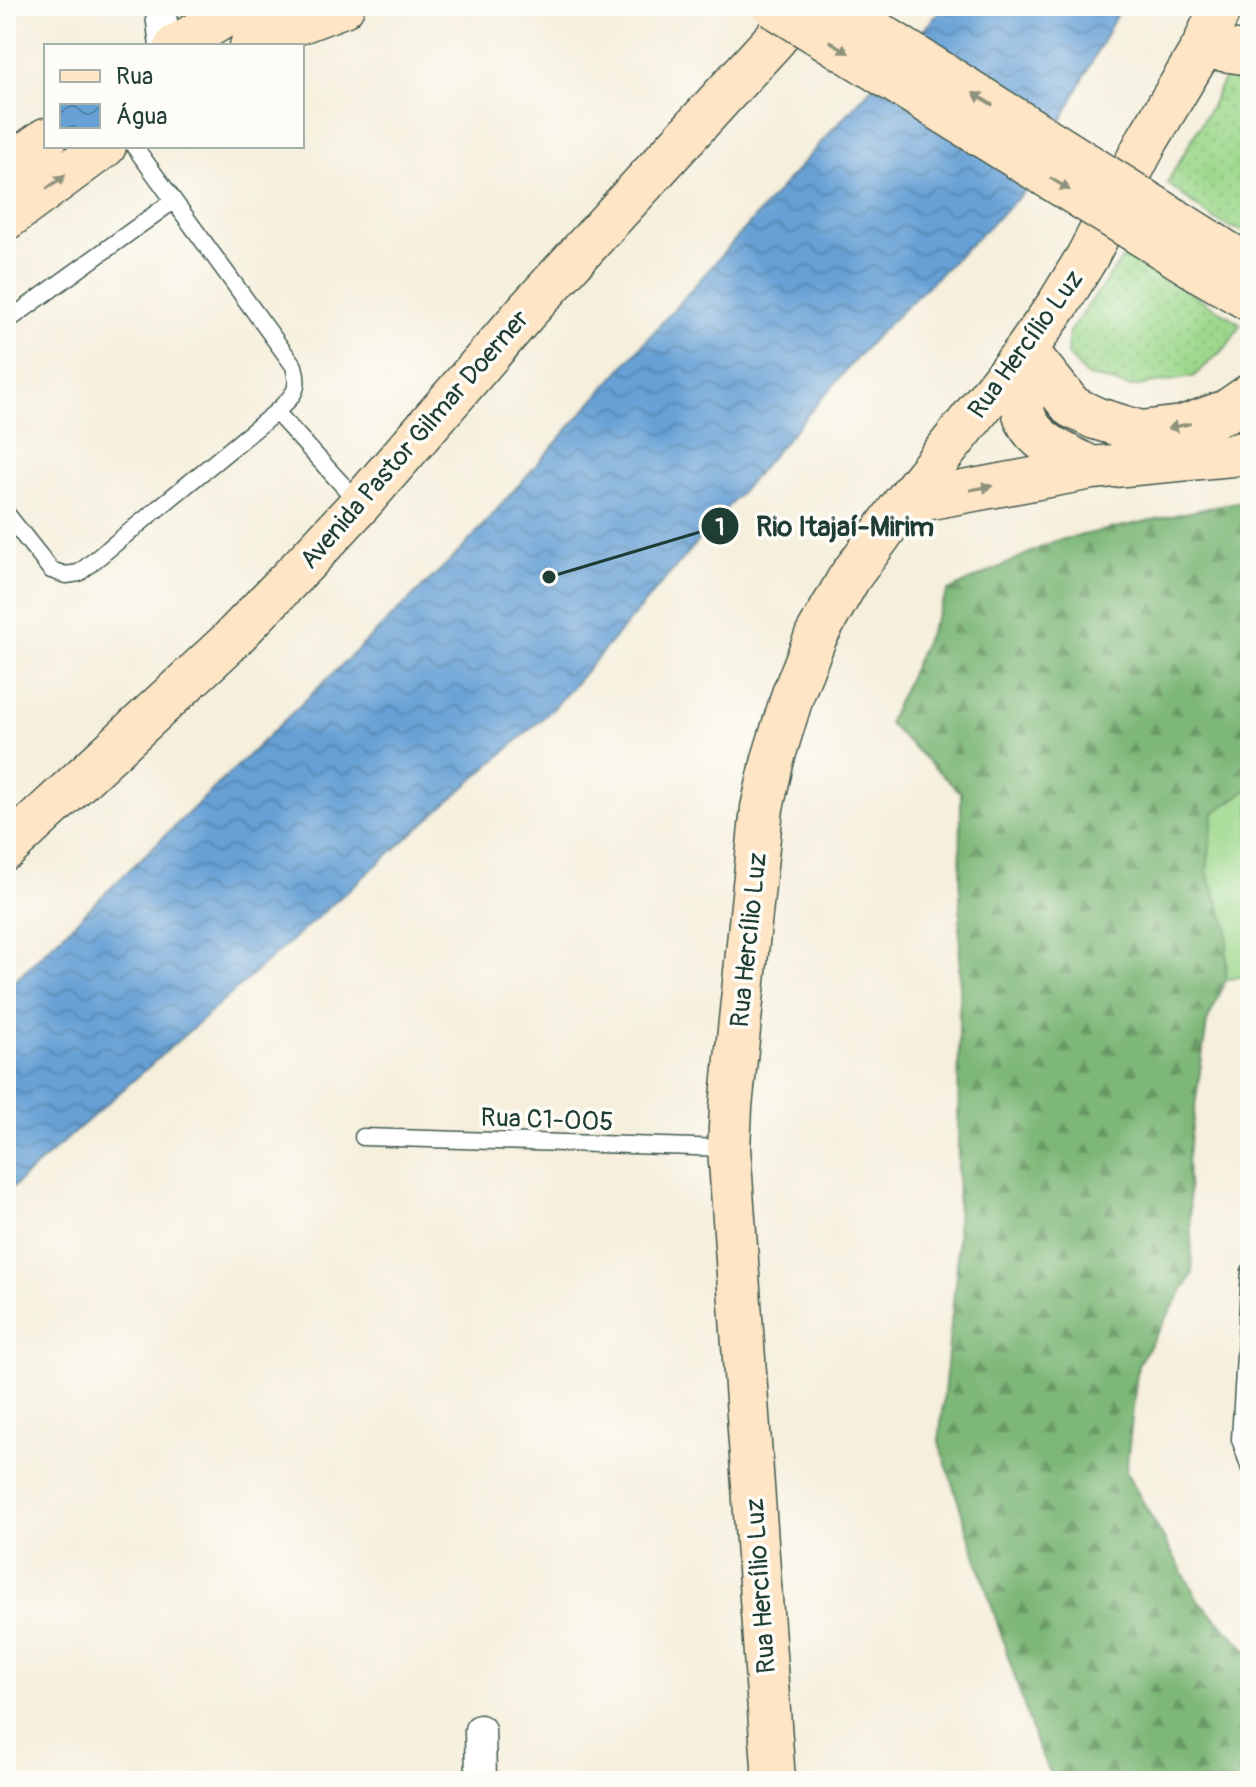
<svg xmlns="http://www.w3.org/2000/svg" width="1256" height="1787" viewBox="0 0 1256 1787" font-family="Pangolin,sans-serif">
	<style>
		.grass { fill: url(#grass-dots); stroke: #5e8a60; stroke-width: 2 }
		.forest { fill: url(#forest-firs); stroke: #4e7a56; stroke-width: 2 }
		.green { fill: #9dd88c; stroke: #5e8a60; stroke-width: 2 }
		.water { fill: url(#water-waves); stroke: #426e84; stroke-width: 2 }
		.lines { fill: none; stroke-linecap: round; stroke-linejoin: round }
		.service-casing { stroke: #3f584d; stroke-width: 19 }
		.minor-casing { stroke: #3f584d; stroke-width: 33 }
		.secondary-casing { stroke: #3f584d; stroke-width: 45 }
		.service { stroke: #fff; stroke-width: 16 }
		.minor { stroke: #fff; stroke-width: 30 }
		.secondary { stroke: #fde5c5; stroke-width: 42 }
		.secondary-bridge-casing { stroke: #3f584d; stroke-width: 45; stroke-linecap: butt }
		.secondary-bridge { stroke: #fde5c5; stroke-width: 42 }
		.oneway { fill: #8e917c }
		.labels { text-anchor: middle; stroke-width: 7; stroke-linejoin: round; paint-order: stroke }
		.street-label { font-size: 26px; fill: #1f3d34; stroke: #fdfcf7 }
		.leader { fill: none; stroke: #1f3d34; stroke-width: 3 }
		.callout-dot { fill: #1f3d34; stroke: #fdfcf7; stroke-width: 3 }
		.mark-label { font-size: 24px; text-anchor: middle; font-weight: bold; fill: #fff }
		.callout-label { font-size: 28px; text-anchor: middle; font-weight: bold; fill: #1f3d34; stroke: #fdfcf7; stroke-width: 7; stroke-linejoin: round; paint-order: stroke }
	</style>
	<defs>
		<pattern id="grass-dots" width="8" height="8" patternUnits="userSpaceOnUse" patternTransform="scale(2)"><rect width="8" height="8" fill="#9dd88c"/><path d="M2 2h.1M6 6h.1" fill="none" stroke="#87ba79" stroke-width="1.8" stroke-linecap="round"/></pattern>
		<pattern id="forest-firs" width="22" height="20" patternUnits="userSpaceOnUse" patternTransform="scale(2)"><rect width="22" height="20" fill="#7eb878"/><path d="M5 1l3.5 6h-7zM16 11l3.5 6h-7z" fill="#679763"/></pattern>
		<pattern id="water-waves" width="16" height="10" patternUnits="userSpaceOnUse" patternTransform="scale(2)"><rect width="16" height="10" fill="#66a0d5"/><path d="M0 5q4-4 8 0t8 0" fill="none" stroke="#5384ae"/></pattern>
	</defs>
	<rect width="100%" height="100%" fill="#fdfcf7"/>
	<filter id="ink" filterUnits="userSpaceOnUse"><feTurbulence type="fractalNoise" baseFrequency=".0125" numOctaves="2"/><feDisplacementMap in="SourceGraphic" scale="16" xChannelSelector="R" yChannelSelector="G"/><feConvolveMatrix kernelMatrix="1 2 1 2 8 2 1 2 1" color-interpolation-filters="sRGB"/></filter>
	<filter id="wash" filterUnits="userSpaceOnUse"><feTurbulence type="fractalNoise" baseFrequency=".006" numOctaves="4" result="noise"/><feDisplacementMap in="SourceGraphic" scale="32" xChannelSelector="R" yChannelSelector="G"/><feGaussianBlur stdDeviation="1.8" result="paint"/><feColorMatrix in="noise" values="0 0 0 0 0 0 0 0 0 0 0 0 0 0 0 0 0 1.4 0 .05"/><feComposite in="paint" operator="in"/></filter>
	<g filter="url(#wash)">
		<rect width="100%" height="100%" fill="#f5efdc"/>
		<path class="grass" d="M1228,71L1250,77V232C1222,231 1189,200 1167,183L1210,108Z
			M1126,253L1241,324L1227,346L1193,377L1130,387L1085,375L1067,353L1069,332Z"/>
		<path class="forest" d="M1250,499V788L1214,813L1207,871L1228,928L1226,980L1207,1022L1187,1162L1193,1274L1138,1364L1126,1472L1199,1601L1250,1653V1781H1053L1036,1743L939,1442L957,1264L961,793L888,723L948,591L1055,541Z"/>
		<path class="green" d="M1250,788V974L1226,980L1228,928L1207,871L1214,813Z"/>
		<path class="water" d="M945,6H1121L1025,191L874,338L553,709L6,1193V989L463,548L832,130L863,97Z"/>
	</g>
	<g filter="url(#ink)">
		<g class="lines">
			<defs>
				<path id="service" d="M6,322L173,201
					M276,412L358,502
					M6,513L51,570L66,575L79,573L276,412C293,395 301,391 294,366L134,146
					M363,1137L728,1148
					M1250,1271L1240,1439L1250,1469"/>
				<path id="minor" d="M160,6L165,46
					M480,1730L481,1781"/>
				<path id="secondary" d="M176,46L241,6
					M251,46L277,31L343,6
					M1203,47L1250,54
					M6,168L46,139
					M6,219L105,146
					M1215,245L1250,267
					M1203,273L1250,300
					M1026,350L1072,407L1095,418L1141,432L1182,427L1227,411L1250,395
					M1026,350C1025,365 1021,402 1024,414C1032,443 1068,455 1092,468
					M904,503L1092,468L1232,455L1250,451
					M6,849L227,644L305,563L360,504L526,312L775,39L797,6
					M774,1781L729,1148L731,1107L762,808L773,759L793,694L816,636L849,578L904,503L1026,350L1059,303L1087,257L1148,139L1203,47L1221,6"/>
			</defs>
			<use href="#service" class="service-casing"/>
			<use href="#minor" class="minor-casing"/>
			<use href="#secondary" class="secondary-casing"/>
			<use href="#service" class="service"/>
			<use href="#minor" class="minor"/>
			<use href="#secondary" class="secondary"/>
			<defs>
				<path id="secondary-bridge" d="M773,6L1203,273
					M835,6L1215,245"/>
			</defs>
			<use href="#secondary-bridge" class="secondary-bridge-casing"/>
			<use href="#secondary-bridge" class="secondary-bridge"/>
		</g>
		<defs><path id="oneway-solid" d="M-6-.8H1V-3.2L6.5 0L1 3.2V.8H-6Z" transform="scale(2)"/></defs>
		<g class="oneway">
			<use href="#oneway-solid" transform="translate(839 47) rotate(32)"/>
			<use href="#oneway-solid" transform="translate(983 99) rotate(-148)"/>
			<use href="#oneway-solid" transform="translate(56 182) rotate(-36)"/>
			<use href="#oneway-solid" transform="translate(1060 184) rotate(32)"/>
			<use href="#oneway-solid" transform="translate(1179 426) rotate(168)"/>
			<use href="#oneway-solid" transform="translate(981 488) rotate(-11)"/>
		</g>
	</g>
	<g class="labels">
		<g class="street-label">
			<text transform="translate(1025 344) rotate(-54)" y="9">Rua Hercílio Luz</text>
			<text transform="translate(414 439) rotate(-49)" y="9">Avenida Pastor Gilmar Doerner</text>
			<text transform="translate(748 940) rotate(-84)" y="9">Rua Hercílio Luz</text>
			<text transform="translate(547 1119) rotate(2)" y="9">Rua C1-005</text>
			<text transform="translate(760 1586) rotate(-94)" y="9">Rua Hercílio Luz</text>
		</g>
	</g>
	<path class="leader" d="M549 577L720 526"/>
	<g class="callout-dot">
		<circle cx="549" cy="577" r="8"/>
		<circle cx="720" cy="526" r="20"/>
	</g>
	<g class="mark-label">
		<text x="720" y="535">1</text>
	</g>
	<g class="callout-label">
		<text x="845" y="536">Rio Itajaí-Mirim</text>
	</g>
	<rect width="1256" height="1787" fill="none" stroke="#fdfcf7" stroke-width="32"/>
	<rect x="44" y="44" width="260" height="104" fill="#fdfcf7" stroke="#a4b0a9" stroke-width="2"/>
	<rect x="60" y="70" width="40" height="12" fill="#fde5c5" stroke="#a4b0a9" stroke-width="2"/>
	<text x="116" y="84" font-size="24" fill="#1f3d34">Rua</text>
	<rect x="60" y="104" width="40" height="24" fill="url(#water-waves)" stroke="#a4b0a9" stroke-width="2"/>
	<text x="116" y="124" font-size="24" fill="#1f3d34">Água</text>
</svg>
